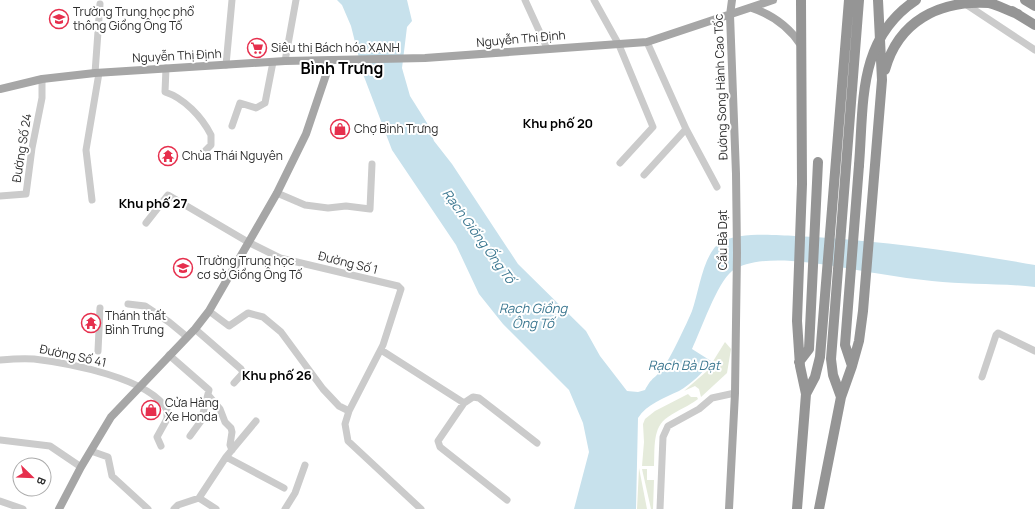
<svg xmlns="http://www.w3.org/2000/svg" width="1035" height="509" viewBox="0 0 1035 509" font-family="Manrope,sans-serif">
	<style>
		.green { fill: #e5ebdb }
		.water { fill: #c7e1ec }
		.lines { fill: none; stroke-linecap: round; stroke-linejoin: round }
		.minor { stroke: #cbcbcb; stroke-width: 7 }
		.major { stroke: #a6a6a6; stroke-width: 8 }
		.highway { stroke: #959595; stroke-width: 10 }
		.highway-bridge { stroke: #959595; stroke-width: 10 }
		.labels { text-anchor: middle; stroke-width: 4; stroke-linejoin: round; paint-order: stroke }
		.poi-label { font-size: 12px; fill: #2e2e2e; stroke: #fff; text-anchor: start }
		.street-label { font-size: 12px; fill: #2e2e2e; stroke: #fff }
		.neighbourhood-label { font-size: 13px; font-weight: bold; fill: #000; stroke: #fff }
		.water-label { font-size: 13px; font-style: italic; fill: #3b7790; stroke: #fff }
		.district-label { font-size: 16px; font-weight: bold; fill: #000; stroke: #fff }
	</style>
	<rect width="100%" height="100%" fill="#fff"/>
	<path class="green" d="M725,342L731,349L727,373L701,397L699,389L695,386L684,391L707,371Z
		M688,394L691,397H697L698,399C689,406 678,410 668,417C652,427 655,449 654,466H642L644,442L643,424L645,419L655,411Z
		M639,468L647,509H637Z
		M642,469H647V480H654L653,509H651Z"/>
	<path class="water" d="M337,0H407L412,21L407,27L402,68L410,96L427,123L434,141L452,164L518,264L586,331L600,356L627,391L638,392L645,390C651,379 652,380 660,372C667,366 688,321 692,311C699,292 703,253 721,242C738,232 775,235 795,236C876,240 956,251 1035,265V287C1001,283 966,285 932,281C915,279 898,277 881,274C845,269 764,248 732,271C717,283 701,330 692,349L711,361C703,373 691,384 679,391C664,398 647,404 638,418L636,509H574L589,452L583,423L569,390L503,324L479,294L456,245L392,150L363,74L351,26L342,5Z"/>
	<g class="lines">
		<path class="minor" d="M525,0L547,48
			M594,0L619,45L653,127L620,163
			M964,3L1035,50
			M647,42L686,129L717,187
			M285,61L296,0
			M226,65L232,0
			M166,68L165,92C184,98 202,117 211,135V145L204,152
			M95,73L100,4
			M232,126L240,103L256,108L265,103L273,62
			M644,175L686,129
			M277,193L305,205L328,208L346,206L370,209L372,164
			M0,196L26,194L32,148L42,98V79
			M92,200L86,150L99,73
			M146,223L168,195L248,242L280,258L398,286L401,289L383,345L349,411L345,424L348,441L421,509
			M128,304L145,306L169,322L186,336
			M209,311L229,326L248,313L263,317L281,332L323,389L339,406L349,411
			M195,329L241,369L243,373L234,383
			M381,350L464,403L438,441L440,447L507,500
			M98,351L100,308
			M169,355L209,390L201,421L190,436
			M0,360C11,359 23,358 34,359C68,363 150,378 167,410V419L157,437L161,446
			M982,377L996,335L998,333L1035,351
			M209,396L220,409L225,422L231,428L232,432L230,445L232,450
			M464,403L473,397L479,398L537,443
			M0,440L50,446L81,467
			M91,451L108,457L112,476L148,509
			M226,457L284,488
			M199,498L226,457L256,421
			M0,501L23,509
			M174,509L178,505L199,498L216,509
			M285,509L295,493L305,465
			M660,509L663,437L668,426L699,409L712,398L735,393"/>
		<path class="major" d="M752,8C773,15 789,27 801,45
			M0,89L42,79L95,73L285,61L425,58L647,42L773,0
			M59,509L81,467L111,417L195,329L209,311L277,193L306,134L331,60
			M729,509L735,393L737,253L736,174L730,15L732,0"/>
		<path class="highway" d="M1025,0L1035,6
			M1012,11L1035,25
			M885,70C898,22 938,0 989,3C999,5 1008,11 1018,14
			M799,362L809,349L818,162
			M852,366L845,345L859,165
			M806,394L815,377L820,357L849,0
			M841,397L833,375L831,359L859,0
			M797,509L806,394L800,366L797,321L802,184L801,0
			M819,509L841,397L852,366L859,341L863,311L882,80L878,0"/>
		<path class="highway-bridge" d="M859,165C864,103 857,39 916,0"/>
	</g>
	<defs>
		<symbol id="school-ring" viewBox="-11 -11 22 22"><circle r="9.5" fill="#fff" stroke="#e62f4d" stroke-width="1.5"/><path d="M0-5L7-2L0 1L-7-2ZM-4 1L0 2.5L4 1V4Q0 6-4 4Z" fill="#e62f4d"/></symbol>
		<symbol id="supermarket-ring" viewBox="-11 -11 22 22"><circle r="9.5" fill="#fff" stroke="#e62f4d" stroke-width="1.5"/><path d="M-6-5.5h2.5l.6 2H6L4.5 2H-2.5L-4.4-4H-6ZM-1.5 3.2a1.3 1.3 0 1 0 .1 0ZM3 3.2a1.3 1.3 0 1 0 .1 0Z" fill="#e62f4d"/></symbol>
		<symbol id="shop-ring" viewBox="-11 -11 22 22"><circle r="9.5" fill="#fff" stroke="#e62f4d" stroke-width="1.5"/><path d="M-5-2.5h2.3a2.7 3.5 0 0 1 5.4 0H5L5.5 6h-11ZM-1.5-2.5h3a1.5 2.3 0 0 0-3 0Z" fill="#e62f4d"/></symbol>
		<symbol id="temple-ring" viewBox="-11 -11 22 22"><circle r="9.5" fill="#fff" stroke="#e62f4d" stroke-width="1.5"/><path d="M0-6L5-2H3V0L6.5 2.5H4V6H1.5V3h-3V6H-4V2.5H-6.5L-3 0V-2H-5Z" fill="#e62f4d"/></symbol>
	</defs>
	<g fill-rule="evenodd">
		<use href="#school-ring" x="48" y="8" width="22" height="22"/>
		<use href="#supermarket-ring" x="246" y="37" width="22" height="22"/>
		<use href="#shop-ring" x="329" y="118" width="22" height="22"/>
		<use href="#temple-ring" x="157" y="145" width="22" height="22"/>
		<use href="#school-ring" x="172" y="257" width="22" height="22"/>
		<use href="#temple-ring" x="80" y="312" width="22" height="22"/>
		<use href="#shop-ring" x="140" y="399" width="22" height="22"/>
	</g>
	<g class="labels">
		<g class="poi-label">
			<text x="73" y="16">Trường Trung học phổ<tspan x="73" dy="14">thông Giồng Ông Tố</tspan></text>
			<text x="271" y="52">Siêu thị Bách hóa XANH</text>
			<text x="354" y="133">Chợ Bình Trưng</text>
			<text x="182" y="160">Chùa Thái Nguyên</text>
			<text x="197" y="265">Trường Trung học<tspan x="197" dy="14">cơ sở Giồng Ông Tố</tspan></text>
			<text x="105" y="320">Thánh thất<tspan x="105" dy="14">Bình Trưng</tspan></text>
			<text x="165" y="407">Cửa Hàng<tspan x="165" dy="14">Xe Honda</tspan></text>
		</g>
		<g class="street-label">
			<text transform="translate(521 39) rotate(-5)" y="4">Nguyễn Thị Định</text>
			<text transform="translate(177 56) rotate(-3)" y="4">Nguyễn Thị Định</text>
			<text transform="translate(721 87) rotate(-92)" y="4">Đường Song Hành Cao Tốc</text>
			<text transform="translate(22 148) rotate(-81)" y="4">Đường Số 24</text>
			<text transform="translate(723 240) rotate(-90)" y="4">Cầu Bà Dạt</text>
			<text transform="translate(348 263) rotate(14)" y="4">Đường Số 1</text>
			<text transform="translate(73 356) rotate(12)" y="4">Đường Số 41</text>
		</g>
		<g class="neighbourhood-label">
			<text x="558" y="128">Khu phố 20</text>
			<text x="153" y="208">Khu phố 27</text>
			<text x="277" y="380">Khu phố 26</text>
		</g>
		<g class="water-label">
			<text transform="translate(479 236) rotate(54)" y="5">Rạch Giống Ống Tố</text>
			<text x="533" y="313">Rạch Giồng<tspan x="533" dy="15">Ông Tố</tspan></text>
			<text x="684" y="370">Rạch Bà Dạt</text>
		</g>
		<g class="district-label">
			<text x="342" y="74">Bình Trưng</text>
		</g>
	</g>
	<g transform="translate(32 477) rotate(113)"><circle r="19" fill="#ffffff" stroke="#ababab"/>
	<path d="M0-3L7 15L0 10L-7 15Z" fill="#e62f4d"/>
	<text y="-6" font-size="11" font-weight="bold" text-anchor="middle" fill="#2e2e2e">B</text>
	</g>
</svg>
